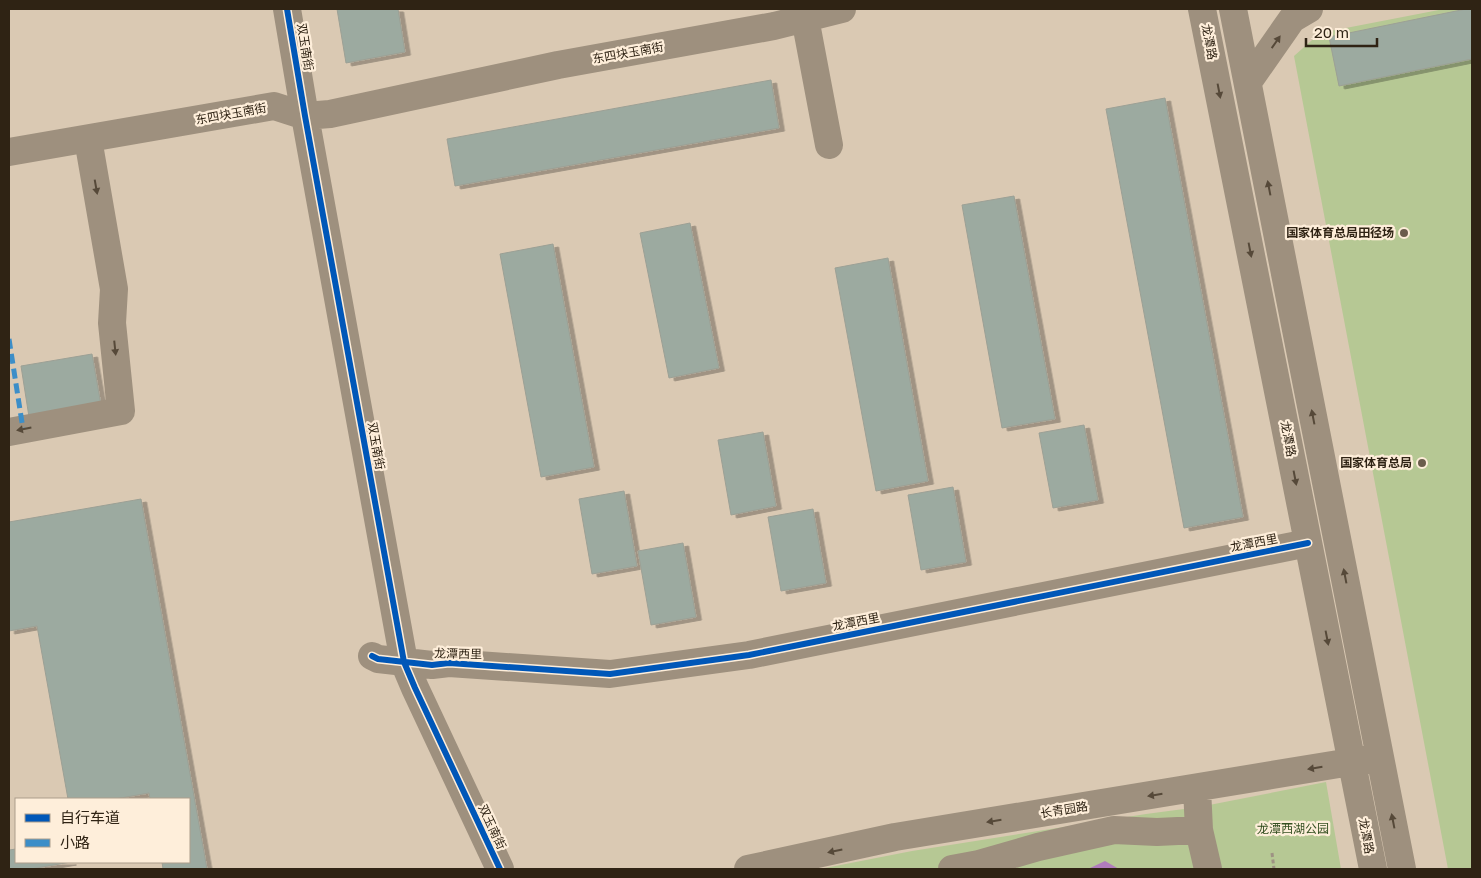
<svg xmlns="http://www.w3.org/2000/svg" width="1481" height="878" viewBox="0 0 1481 878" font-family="'Golos Text','Noto Sans SC',sans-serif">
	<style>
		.green { fill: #b6c894 }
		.water { fill: #b17cbd }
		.building { fill: #9caaa0; stroke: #9ca095; filter: url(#shadow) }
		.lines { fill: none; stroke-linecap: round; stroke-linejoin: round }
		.path { stroke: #9e9383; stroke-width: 3; stroke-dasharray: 4 2.5; stroke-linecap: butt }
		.minor { stroke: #9e907e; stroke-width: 28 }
		.quiet { stroke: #3c8ec8; stroke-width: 5; stroke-dasharray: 10 5; stroke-linecap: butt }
		.cycleway-casing { stroke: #feeeda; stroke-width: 9 }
		.cycleway { stroke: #0057b8; stroke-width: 6 }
		.oneway { fill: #564939 }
		.poi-dot { fill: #6b5d4c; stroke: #feeeda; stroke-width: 2 }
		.labels { text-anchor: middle; stroke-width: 4.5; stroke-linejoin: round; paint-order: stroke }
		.street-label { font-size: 12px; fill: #2f2314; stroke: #feeeda }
		.poi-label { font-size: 12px; font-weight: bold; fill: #2f2314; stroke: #feeeda; text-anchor: end }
		.park-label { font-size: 12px; fill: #344f21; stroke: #feeeda }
	</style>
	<defs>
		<filter id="shadow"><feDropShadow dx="5.5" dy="3" stdDeviation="0" flood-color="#0004"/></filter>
	</defs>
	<rect width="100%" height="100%" fill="#dac9b3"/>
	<path class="green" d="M1444,9H1472V869H1448L1294,56L1320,33Z
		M1326,782L1341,869H820L912,851L1146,814L1199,807Z"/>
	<path class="water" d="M1105,861L1119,869H1088Z"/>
	<path class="building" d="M337,9H398L405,52L346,63Z
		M1466,9H1472V59L1339,86L1329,37Z
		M771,80L779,128L455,186L447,139Z
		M1165,98L1243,517L1184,528L1106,109Z
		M1014,196L1055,419L1002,428L962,205Z
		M690,223L719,368L669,378L640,233Z
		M553,244L594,467L541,477L500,254Z
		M888,258L928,481L876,491L835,268Z
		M92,354L101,405L29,417L21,366Z
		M1084,425L1098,500L1053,508L1039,433Z
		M763,432L776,506L731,515L718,440Z
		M953,487L966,562L921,570L908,495Z
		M624,491L637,566L592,574L579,499Z
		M141,499L207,869H163L162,862H189V799H150L149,793L115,799H68L37,626L9,631V522Z
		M813,509L826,583L781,591L768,517Z
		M683,543L696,617L651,625L638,551Z
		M16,849V862H71L31,869H9V850Z"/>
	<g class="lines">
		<path class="path" d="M1272,853L1274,869"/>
		<path class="minor" d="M287,9L305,116L404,662L415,688L500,869
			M1202,9L1373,869
			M1233,9L1402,869
			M805,18L829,145
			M1248,82L1292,19L1309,9
			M9,152L274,106L305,116L330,114L558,65L774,26L842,9
			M9,432L121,411L112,323L114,289L88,139
			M372,656L378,659L432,665L449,663L610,674L749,655L1308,543
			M1197,788L1199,830L1208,869
			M748,869L895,837L1369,759
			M952,869L979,864L1038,847L1114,830L1157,832L1199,830"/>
		<path class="quiet" d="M9,339L23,429"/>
		<defs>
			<path id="cycleway" d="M287,9L305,116L404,662L415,688L500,869
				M372,656L378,659L432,665L449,663L610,674L749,655L1308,543"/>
		</defs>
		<use href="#cycleway" class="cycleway-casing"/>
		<use href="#cycleway" class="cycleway"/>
	</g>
	<defs><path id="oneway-solid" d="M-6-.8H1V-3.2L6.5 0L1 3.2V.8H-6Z" transform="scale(1.25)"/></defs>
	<g class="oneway">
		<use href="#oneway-solid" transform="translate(1276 42) rotate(-55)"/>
		<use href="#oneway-solid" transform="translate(1219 91) rotate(79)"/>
		<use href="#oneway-solid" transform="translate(96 187) rotate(80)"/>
		<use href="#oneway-solid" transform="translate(1269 188) rotate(-101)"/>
		<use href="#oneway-solid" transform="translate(1250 250) rotate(79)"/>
		<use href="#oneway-solid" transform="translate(115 348) rotate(84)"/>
		<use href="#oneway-solid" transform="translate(1313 417) rotate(-101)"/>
		<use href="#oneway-solid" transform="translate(24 429) rotate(169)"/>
		<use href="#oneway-solid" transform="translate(1295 478) rotate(79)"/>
		<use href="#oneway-solid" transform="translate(1345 576) rotate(-101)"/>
		<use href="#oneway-solid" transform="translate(1327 638) rotate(79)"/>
		<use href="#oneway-solid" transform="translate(1315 768) rotate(171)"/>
		<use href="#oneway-solid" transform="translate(1155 795) rotate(171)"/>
		<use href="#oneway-solid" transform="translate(994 821) rotate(171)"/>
		<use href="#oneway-solid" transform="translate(1393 821) rotate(-101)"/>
		<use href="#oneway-solid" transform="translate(835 851) rotate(168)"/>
	</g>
	<g class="poi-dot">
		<circle cx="1404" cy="233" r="5"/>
		<circle cx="1422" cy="463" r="5"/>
	</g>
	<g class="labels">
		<g class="street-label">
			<text transform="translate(1209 42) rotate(79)" y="4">龙潭路</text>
			<text transform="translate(305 47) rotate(81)" y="4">双玉南街</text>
			<text transform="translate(628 53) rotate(-10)" y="4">东四块玉南街</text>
			<text transform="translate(231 114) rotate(-10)" y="4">东四块玉南街</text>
			<text transform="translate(1288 439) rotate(79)" y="4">龙潭路</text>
			<text transform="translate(376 446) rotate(80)" y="4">双玉南街</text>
			<text transform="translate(1254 543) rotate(-11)" y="4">龙潭西里</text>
			<text transform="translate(856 622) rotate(-11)" y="4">龙潭西里</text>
			<text transform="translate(458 654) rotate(1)" y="4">龙潭西里</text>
			<text transform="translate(1064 810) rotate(-9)" y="4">长青园路</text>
			<text transform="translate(492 827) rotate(65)" y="4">双玉南街</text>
			<text transform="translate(1366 836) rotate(79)" y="4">龙潭路</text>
		</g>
		<g class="poi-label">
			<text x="1394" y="237">国家体育总局田径场</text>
			<text x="1412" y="467">国家体育总局</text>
		</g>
		<g class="park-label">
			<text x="1293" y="833">龙潭西湖公园</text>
		</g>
	</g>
	<rect width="1481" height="878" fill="none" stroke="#2f2314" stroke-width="20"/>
	<rect x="15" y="798" width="175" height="65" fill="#feeeda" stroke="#ab9d8b"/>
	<rect x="25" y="814" width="25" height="8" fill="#0057b8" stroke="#ab9d8b"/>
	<text x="60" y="823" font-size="15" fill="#2f2314">自行车道</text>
	<rect x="25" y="839" width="25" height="8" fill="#3c8ec8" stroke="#ab9d8b"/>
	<text x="60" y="848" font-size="15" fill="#2f2314">小路</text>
	<path d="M1306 38v8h71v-8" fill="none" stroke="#2f2314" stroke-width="2.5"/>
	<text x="1314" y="38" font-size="15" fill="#2f2314" stroke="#feeeda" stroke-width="4" paint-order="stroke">20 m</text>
</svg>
